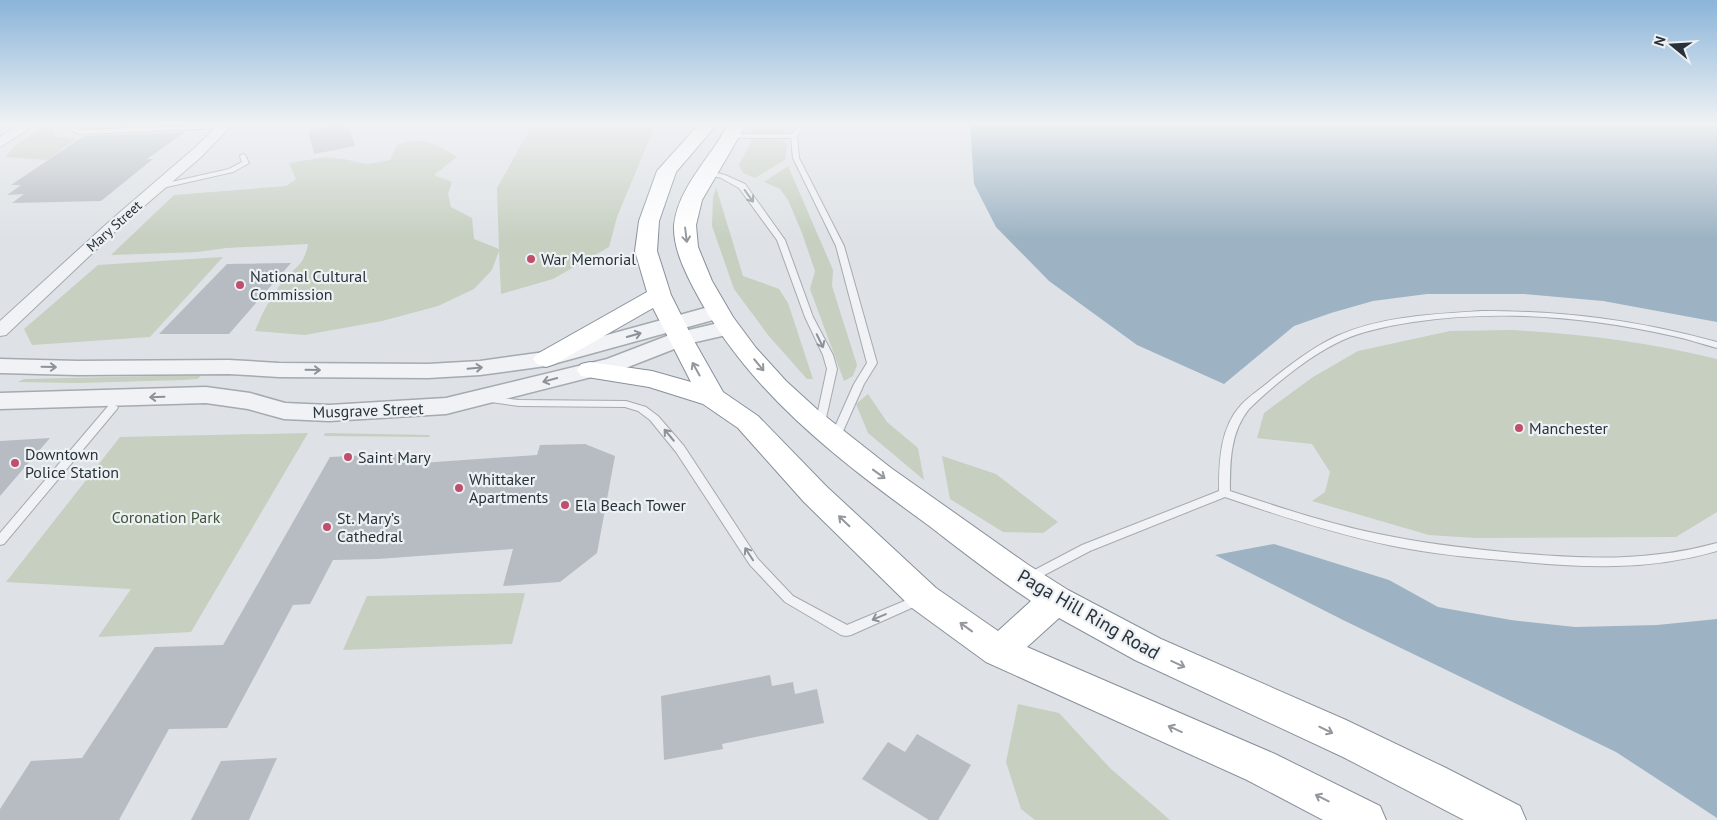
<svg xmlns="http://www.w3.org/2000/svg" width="1717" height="820" viewBox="0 0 1717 820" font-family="'PT Sans',sans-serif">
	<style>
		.green { fill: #c6cfc0 }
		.water { fill: #9db3c3 }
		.building { fill: #b6bcc2 }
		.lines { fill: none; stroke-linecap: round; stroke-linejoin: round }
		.service-casing { stroke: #a4aaaf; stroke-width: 2 }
		.minor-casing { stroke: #a4aaaf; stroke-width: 2 }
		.tertiary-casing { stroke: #a4aaaf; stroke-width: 3 }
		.trunk-casing { stroke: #87919b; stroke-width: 2 }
		.service { fill: #f0f2f5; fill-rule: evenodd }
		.minor { fill: #f0f2f5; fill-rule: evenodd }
		.tertiary { fill: #f0f2f5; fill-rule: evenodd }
		.trunk { fill: #fff; fill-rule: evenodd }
		.oneway { stroke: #8c9298 }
		.oneway2 { stroke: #94989d }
		.poi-dot { fill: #bf4f6c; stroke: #edf1f4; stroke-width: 2 }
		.labels { text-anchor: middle; stroke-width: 4.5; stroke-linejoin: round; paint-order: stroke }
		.far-street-label { font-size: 14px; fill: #29323b; stroke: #edf1f4 }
		.poi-label { font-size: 16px; fill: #29323b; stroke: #edf1f4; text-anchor: start }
		.street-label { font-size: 16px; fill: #29323b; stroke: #edf1f4 }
		.park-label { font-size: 16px; fill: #415538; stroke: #edf1f4 }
		.near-street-label { font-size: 19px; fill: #29323b; stroke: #edf1f4 }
	</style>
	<rect width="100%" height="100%" fill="#dee2e6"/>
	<path class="green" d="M48,123H57L52,127L54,136L76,139L48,160L5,157L15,146Z
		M533,123H656L617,217L609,247L553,279L501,294L499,251L492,270L474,289L438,306L382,321L305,335L255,331C262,313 272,294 285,279C298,264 304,265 308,244L226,248L198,252L111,255L174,195L286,186L296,179L289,163L325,157L344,159L366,164L390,160L397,145C424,136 434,143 457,157L434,175L452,182L448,194L451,207L472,218L474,239L499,249L497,188Z
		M755,123H795C786,135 769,134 754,132Z
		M764,139L783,141L787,144L785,160L755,178L743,173L739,165L752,140Z
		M788,166L833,270L832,286L857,365L853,376L844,381L810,289L815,271L802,233L788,200L780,189L764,182Z
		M716,187L743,276L779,289L788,303L813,379H807L768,335L734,289L712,226L713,197Z
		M223,257L150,337L32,345L24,329L98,265Z
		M1512,330C1582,334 1649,342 1717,359V512L1676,537L1475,538L1429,535L1312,501L1325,492L1330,472L1312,444L1257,438L1264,413L1313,377L1358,351L1450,331Z
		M201,375L198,379L184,380L79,383L18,382L24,379Z
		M868,394L887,422L918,448L924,480L868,433L856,404Z
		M308,433L191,632L98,637L131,589L6,582L120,437Z
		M325,433L430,435L429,437L324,436Z
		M942,456L996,474L1058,522L1043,533L1003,532L950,499Z
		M525,593L512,644L343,650L367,596Z
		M1018,704L1059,713L1111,769L1170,820H1035L1021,809L1006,762Z"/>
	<path class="water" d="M970,123H1717V322L1603,301L1524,294H1427L1373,301L1331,313L1294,326L1224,384L1137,345L1049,281L996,227L974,184Z
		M1274,544L1389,580L1438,607L1511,620L1575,627L1657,625L1717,619V818L1616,752L1345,621L1215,555Z"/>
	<path class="building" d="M103,123H197L96,127Z
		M348,123L355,146L314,154L308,130Z
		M185,132L147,159H153L101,201L12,203L24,194L7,195L21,185H11L84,136Z
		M291,263L229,334H159L227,264Z
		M50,438L0,496V441Z
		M585,444L615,456L597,553L560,582L503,586L513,549L378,559L333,560L310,604L293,605L227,728L169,729L119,820H0V809L31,761L82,758L155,647L223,645L330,457L412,453L407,464L537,455L540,445Z
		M770,675L772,686L793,682L795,694L817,689L824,723L722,744L723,749L664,760L661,696Z
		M917,734L971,765L938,820H929L862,779L888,742L905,752Z
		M277,758L249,820H191L221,761Z"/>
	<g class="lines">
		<defs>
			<path id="service" d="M72,123H78L75,127L80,130L225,124L228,126L225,128L79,134L68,128Z
				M800,123H806L797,136L799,158L844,246L877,363L864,384L840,438L835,441L830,438L854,384L867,363L836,246L793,158L791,138H732L729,136L732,134H792Z
				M243,154L245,155L249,163L233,172L158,189L154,187L158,185L229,169L242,162L240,156Z
				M708,171L725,175L745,184L785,240L813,317L833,355L837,369L824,427H816L815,425L827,369L823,355L805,317L777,240L739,188L721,178L706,174L705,173Z
				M1482,311C1566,311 1636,320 1717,342V348C1702,344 1688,339 1673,336C1589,317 1499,309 1413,322C1390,326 1365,330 1343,340C1310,355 1275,384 1249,409C1230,433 1230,462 1230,491C1284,509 1338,527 1394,537C1434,545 1474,549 1514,553C1585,559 1648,562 1717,543V551C1648,571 1584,568 1514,561C1473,558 1433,554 1393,546C1336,534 1280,516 1225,497L1090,551L1033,581L1029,583L1025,581L1023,578L1025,575L1082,545L1219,491C1219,461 1220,428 1241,405C1250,395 1261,389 1271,380C1291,364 1313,347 1337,336C1381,316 1435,314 1482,311Z
				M487,396L519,400L626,401L646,407L658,416L684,446L758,559L793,596L847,625L921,594L925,596L927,599L925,602L851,635L846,636L841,635L785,602L750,565L676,452L650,420L638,411L625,407L519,406L484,401L482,399L484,397Z
				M113,404L118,407L117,409L4,544L0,545V533L109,405Z"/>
			<path id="minor" d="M23,123H38L0,147V137Z
				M221,123H234L201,157L121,226L6,335L0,336V321L111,220L191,151Z"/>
			<path id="tertiary" d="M716,305L724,307L727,312L724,317L546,366L480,375L428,378L279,377L229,374L78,375L0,373V359L78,361L229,360L279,363L428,364L480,361L545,352Z
				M727,321L735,323L738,328L735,333L687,344L623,369L446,414L329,421L284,419L248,409L206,403L0,409V393L206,387L250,393L285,403L329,405L446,398L607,359L672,334Z"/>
			<path id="trunk" d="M700,123H718L676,172L659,221L657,251L671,295L693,339L723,392L758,416L826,486L936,588L998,631L1031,601C996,578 962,551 928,525C837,459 747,391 694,289C684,270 673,247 674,225C678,187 712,156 729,123H747L702,200L696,225L698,247L712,281L733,317L756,348L786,381L820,412L891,468L1027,564L1068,590L1161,639L1346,720L1446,768L1520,806L1526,820H1464L1343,757L1135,660L1059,618L1027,647L1275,754L1380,806L1386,820H1323L1247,780L986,662L912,608L804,502L738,428L703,404L649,387L581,376L577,370L581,364L590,362L652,371L691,382L653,308L555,364L546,367L537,364L533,359L537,354L647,292L635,251L639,221L657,171Z"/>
		</defs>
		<use href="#service" class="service-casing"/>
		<use href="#minor" class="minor-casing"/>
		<use href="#tertiary" class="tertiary-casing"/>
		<use href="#trunk" class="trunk-casing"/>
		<use href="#service" class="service"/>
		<use href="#minor" class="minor"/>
		<use href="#tertiary" class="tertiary"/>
		<use href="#trunk" class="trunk"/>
	</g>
	<defs><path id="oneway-shaft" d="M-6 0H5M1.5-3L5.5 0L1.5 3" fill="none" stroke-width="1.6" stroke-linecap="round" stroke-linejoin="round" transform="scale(1.25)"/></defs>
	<g class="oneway">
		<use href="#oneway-shaft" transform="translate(749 196) rotate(54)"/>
		<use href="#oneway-shaft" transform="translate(634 335) rotate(-16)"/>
		<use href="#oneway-shaft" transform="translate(820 341) rotate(64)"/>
		<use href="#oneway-shaft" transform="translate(49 367) rotate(1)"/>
		<use href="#oneway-shaft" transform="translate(475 368) rotate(-5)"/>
		<use href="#oneway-shaft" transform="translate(313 370) rotate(1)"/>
		<use href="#oneway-shaft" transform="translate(550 380) rotate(165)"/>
		<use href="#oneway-shaft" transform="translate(157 397) rotate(178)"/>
		<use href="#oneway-shaft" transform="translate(669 435) rotate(-130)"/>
		<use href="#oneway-shaft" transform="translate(749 554) rotate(-123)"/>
		<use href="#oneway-shaft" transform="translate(879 617) rotate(157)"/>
	</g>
	<g class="oneway2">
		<use href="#oneway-shaft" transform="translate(686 235) rotate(83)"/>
		<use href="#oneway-shaft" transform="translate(759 365) rotate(50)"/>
		<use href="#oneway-shaft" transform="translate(696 369) rotate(-119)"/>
		<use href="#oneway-shaft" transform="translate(879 474) rotate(36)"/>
		<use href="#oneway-shaft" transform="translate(844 521) rotate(-136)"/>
		<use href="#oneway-shaft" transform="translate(966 627) rotate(-144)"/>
		<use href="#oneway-shaft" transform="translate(1178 664) rotate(24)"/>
		<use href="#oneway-shaft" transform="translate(1175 729) rotate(-156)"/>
		<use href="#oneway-shaft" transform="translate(1326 730) rotate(26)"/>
		<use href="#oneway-shaft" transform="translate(1322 798) rotate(-153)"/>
	</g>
	<linearGradient id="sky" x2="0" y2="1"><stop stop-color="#8ab4d9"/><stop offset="0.52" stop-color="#f0f2f4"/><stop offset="1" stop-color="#f0f2f4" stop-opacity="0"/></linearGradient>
	<rect width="1717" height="238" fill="url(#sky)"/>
	<g class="poi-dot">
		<circle cx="531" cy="259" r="5"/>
		<circle cx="240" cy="285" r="5"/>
		<circle cx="1519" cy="428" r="5"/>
		<circle cx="348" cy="457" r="5"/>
		<circle cx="15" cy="463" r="5"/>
		<circle cx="459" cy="488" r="5"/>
		<circle cx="565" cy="505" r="5"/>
		<circle cx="327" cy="527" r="5"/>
	</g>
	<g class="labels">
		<g class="far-street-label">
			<text transform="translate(114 226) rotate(-42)" y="5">Mary Street</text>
		</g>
		<g class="poi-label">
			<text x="541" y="265">War Memorial</text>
			<text x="250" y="282">National Cultural<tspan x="250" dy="18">Commission</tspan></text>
			<text x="1529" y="434">Manchester</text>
			<text x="25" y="460">Downtown<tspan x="25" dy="18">Police Station</tspan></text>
			<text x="358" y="463">Saint Mary</text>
			<text x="469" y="485">Whittaker<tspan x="469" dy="18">Apartments</tspan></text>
			<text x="575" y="511">Ela Beach Tower</text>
			<text x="337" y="524">St. Mary’s<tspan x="337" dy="18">Cathedral</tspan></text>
		</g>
		<g class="street-label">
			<text transform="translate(368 410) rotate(-2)" y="6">Musgrave Street</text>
		</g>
		<g class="park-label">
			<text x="166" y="523">Coronation Park</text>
		</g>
		<g class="near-street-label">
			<text transform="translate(1089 614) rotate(30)" y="7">Paga Hill Ring Road</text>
		</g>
	</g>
	<g transform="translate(1672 45) rotate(288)" stroke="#edf1f4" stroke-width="4" paint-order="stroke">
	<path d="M0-4L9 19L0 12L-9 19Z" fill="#29323b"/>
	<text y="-8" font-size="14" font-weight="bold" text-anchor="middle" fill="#29323b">N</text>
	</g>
</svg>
